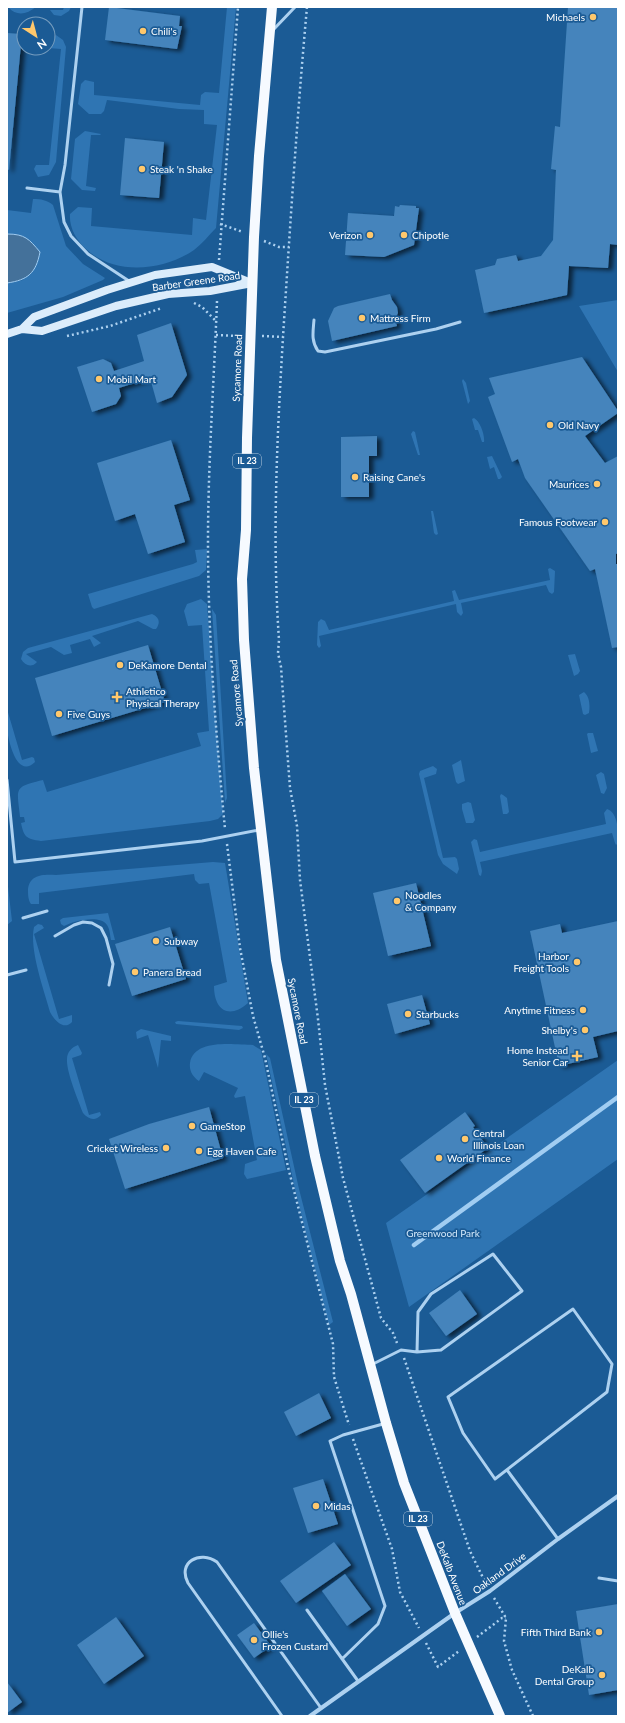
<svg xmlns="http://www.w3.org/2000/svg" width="625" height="1723" viewBox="0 0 625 1723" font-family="Lato,sans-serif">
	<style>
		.green { fill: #2f75b3 }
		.water { fill: #44719a; stroke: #a1cdf2 }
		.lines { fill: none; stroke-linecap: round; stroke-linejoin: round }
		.stream { stroke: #a1cdf2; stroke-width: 4.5 }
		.building { fill: #4484bc; filter: url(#shadow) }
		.path { stroke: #add1f0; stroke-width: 2.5; stroke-dasharray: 2 3; stroke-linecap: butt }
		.service { stroke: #add1f0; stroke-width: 3 }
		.minor { stroke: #add1f0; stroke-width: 4 }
		.secondary { stroke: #dbecfb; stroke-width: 8 }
		.primary { stroke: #f6faff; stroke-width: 10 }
		.poi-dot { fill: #ffc86c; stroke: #1b5b95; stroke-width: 1.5 }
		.labels { text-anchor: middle; stroke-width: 3.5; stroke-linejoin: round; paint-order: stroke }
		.shield { fill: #1b5b95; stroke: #bbcedf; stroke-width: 1 }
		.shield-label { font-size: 9px; font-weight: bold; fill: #fff }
		.poi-label { font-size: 10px; fill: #fff; stroke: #1b5b95; text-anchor: start }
		.street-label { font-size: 10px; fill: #fff; stroke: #1b5b95 }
		.park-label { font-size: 10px; fill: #d4e9fb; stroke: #1b5b95 }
	</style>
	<defs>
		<filter id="shadow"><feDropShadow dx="4.5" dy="2.5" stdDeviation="2" flood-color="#0009"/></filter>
	</defs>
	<rect width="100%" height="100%" fill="#1b5b95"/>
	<path class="green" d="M8,7H36C27,14 17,17 8,7Z
		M64,7H71L69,11L61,16L54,15L50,10H63Z
		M227,7H236L216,228C209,235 202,244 194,250C163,271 115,276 86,249C76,240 69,227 70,214L78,207L92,208L91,226L192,235L193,218L206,220L217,125L204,124V110L179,109L107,100L104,111L101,114H89L78,104L81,84L85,80L94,82V95L200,105L201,95L205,92L219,93Z
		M56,35L63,40L66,47L56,162L49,175L38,177L34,169L36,165H49L61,49L48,48V43Z
		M85,131L101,134L100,135H91L86,186L96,188L95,191L82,190L71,179L75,139Z
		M33,199C41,199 47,200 53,205L66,246L83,264L105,278L103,280L63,297L7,313V283L23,280L18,234H7V210L31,213Z
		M618,300V372L579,306Z
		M463,379L466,383L470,401L468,404L462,381Z
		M474,418C480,421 485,435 484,442H482L478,430H475L472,419Z
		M413,431L415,432L420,455H418L411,434Z
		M492,456L502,477L500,479H498L494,467L490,469L487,457Z
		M431,511H433L438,534L436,535L434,533Z
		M207,549L206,570L199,576L94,609L92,607L88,594L193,564L197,562L195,550Z
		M550,568L555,571L554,592L552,594L549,592L546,585L461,603L463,613L461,616L457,612L456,604L319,636L321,646L319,648L317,645L318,622L321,619L325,621L329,630L454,601L452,591L455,590L459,600L550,580L548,569Z
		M201,599L207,604L223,814L218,819L210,821L41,841C26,839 24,837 21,823L25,822L24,817H20C17,788 13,787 43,780L47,792L201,746L197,733L209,731L202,625L188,626L184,611L187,604Z
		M212,609L216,615L227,798L225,803Z
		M152,614C159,617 161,622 156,629H153L138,621L92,636L101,643L94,647L90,639L70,645L72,653L64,655L51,647L26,654L37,662C32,668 25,666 21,659L23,652L28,648Z
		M575,654L580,671L578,674L574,676L568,655Z
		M584,692C590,697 590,706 589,713L585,715L583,714L579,695Z
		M7,709L22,760L32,757L34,758L35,762C17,780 8,740 7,728C7,722 7,715 7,709Z
		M588,733H593L598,751L591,753L587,734Z
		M461,760L465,781L458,784L456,782L452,765Z
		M433,766L437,769L436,774L424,778L443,858L455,857L457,859L459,869L457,874L443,864L438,855L419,774L420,771Z
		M601,772L604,774L607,788L604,794L601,793L596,775Z
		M501,794L503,795L507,798L509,812L507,814H503L500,796Z
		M468,802L471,803L475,820L473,823H466L462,809V804Z
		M607,809C619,813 618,833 618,843L616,845L615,843L612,833L480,862L482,871L481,876L479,875L471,842L474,839L477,840L480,852L606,824L604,813Z
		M213,862L225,863L248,1003C229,1020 214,1010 214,986L227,982L209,883L199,884L195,880L194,874L39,893V904H31C28,900 28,894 28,889C30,874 44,874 56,875Z
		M7,878L12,921L7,925Z
		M108,913L115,940H111C110,936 110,929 107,925C100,914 73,921 64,926L61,924L60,920L63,918Z
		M38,924L42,925L44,928L34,934L59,1019L72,1015V1022C64,1031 54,1020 50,1012C44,990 29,949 34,927Z
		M178,1021L242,1026L243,1028L239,1030L176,1024L175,1022Z
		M141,1029L171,1036V1041L161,1040L158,1068L148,1035L137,1039L136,1032Z
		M78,1045L82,1053L81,1055L72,1058L89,1115L100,1112L101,1115C95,1122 88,1119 83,1113C78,1100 66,1071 67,1059C67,1052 72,1047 78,1045Z
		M253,1045L261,1050L286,1170L247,1179L244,1174L245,1164L257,1160L245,1096L235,1098L234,1096L238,1088L204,1072L199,1081C193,1077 189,1071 190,1063C194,1038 235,1045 253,1045Z
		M266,1054L270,1058L299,1189L333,1322L329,1325L295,1189Z
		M618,1060V1159L409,1307L386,1223Z"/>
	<path class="water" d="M7,234C25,234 29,239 40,252C36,273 28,280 7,283Z"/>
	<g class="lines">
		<path class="stream" d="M414,1245L618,1097"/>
	</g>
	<path class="building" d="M109,7L180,16L179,26H182L177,49L105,40Z
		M568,7H618V245L610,244L608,268L569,266L567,295L484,313L475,270L495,265L497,259L516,255L518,261L541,256L553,240L556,170L551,169L555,126L560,127Z
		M7,33L22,34L9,170L7,169Z
		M125,138L164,142L159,198L120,195Z
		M400,205L416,206V208H419L414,245L384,257L345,255L348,213L394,216L395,206L399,207Z
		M390,294L392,300L397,307L398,313L395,319L397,326L332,341L328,321L334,308L338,306Z
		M171,323L187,375L172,397L157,403L150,378L119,388L121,396L116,404L92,412L77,367L103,359L111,363L114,371L144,361L137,335Z
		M582,357L618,411V413L585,436L605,463L618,456V553L616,554V564H618V647L612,648L595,569L590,571L525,478L518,459L512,462L488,397L495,394L489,378Z
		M377,436V456H369V497H341V437Z
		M171,440L190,500L174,505L185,542L148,554L135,514L115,521L97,463Z
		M148,645L165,702L52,736L35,678Z
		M416,883L431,946L388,956L373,893Z
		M618,921V1031L593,1037L598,1057L559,1066L530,931L560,924L562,933Z
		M170,927L186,979L132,996L115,944Z
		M422,995L430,1024L395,1034L387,1004Z
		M209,1107L223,1158L125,1189L109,1139L149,1124Z
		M465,1112L475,1126L473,1127L488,1148L425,1193L400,1160Z
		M460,1290L477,1314L446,1336L429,1313Z
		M319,1393L331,1418L296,1436L284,1412Z
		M323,1479L338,1524L308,1533L293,1488Z
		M334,1542L351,1565L296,1603L280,1581Z
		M345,1574L371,1609L347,1626L322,1591Z
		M618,1604V1690L589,1695L576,1611Z
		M116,1617L144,1656L104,1684L77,1645Z
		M254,1623L271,1646L254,1658L237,1635Z
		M7,1682L22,1702L7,1713Z"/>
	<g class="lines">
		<path class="path" d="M307,7C297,117 290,227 283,337C277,438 272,539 279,640L278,653L281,667L290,788L297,826L300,880L318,1019L325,1085L343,1178L381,1318L393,1333L397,1343
			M220,224L243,232
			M264,241L279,247H289
			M219,260L238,7
			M217,301C214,381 208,462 208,542C208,638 216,734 225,829
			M194,303L202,307L216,321
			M216,335L239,336
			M67,336L110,326L162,308
			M262,336L283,337
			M227,844L240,948L253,1016L265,1058L288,1167L333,1344L334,1377L349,1425
			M404,1358L470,1551L486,1584
			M353,1439L392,1549L400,1592L419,1628
			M494,1598L506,1618L504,1641L512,1670L533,1716
			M477,1637L502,1618H506
			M426,1643L438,1667L459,1651"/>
		<path class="service" d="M82,7L65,165L60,192L64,222L71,236L88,254L129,281
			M274,29L295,7
			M27,188L60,192
			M314,320C313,332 311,341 318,351L325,352L436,329L460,322
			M7,780L15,862L202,841L259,830
			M23,918L47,911
			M55,936L74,925L83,922L92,923L101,928L106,938L113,964L109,985
			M7,975L26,970
			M573,1309L612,1364L607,1392L495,1479L463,1433L448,1397Z
			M373,1364L401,1350L417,1352L441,1350L522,1291L493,1254L431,1294L418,1312L417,1352
			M507,1470L558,1539
			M599,1578L618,1581
			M307,1610L358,1681
			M342,1659L378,1624L385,1606L330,1441L343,1435L383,1424
			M282,1716L188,1583C177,1562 200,1550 217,1562L321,1708"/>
		<path class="minor" d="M310,1716L455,1613L490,1591L558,1539L618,1496"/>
		<path class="secondary" d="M22,329L34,317L107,290L155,275L212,267L251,283
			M7,334L22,329L42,331L116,306L168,294L210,291L252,283"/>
		<path class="primary" d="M272,7L259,156L254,237L247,438L246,530L242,579L244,640L254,768L276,960L315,1156L340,1261L351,1294L386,1423L404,1483L455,1613L500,1716"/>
	</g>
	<g class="poi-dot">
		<circle cx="593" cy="17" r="4"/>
		<circle cx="143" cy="31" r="4"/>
		<circle cx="142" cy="169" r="4"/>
		<circle cx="370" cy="235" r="4"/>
		<circle cx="404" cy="235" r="4"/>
		<circle cx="362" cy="318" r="4"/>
		<circle cx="99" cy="379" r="4"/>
		<circle cx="550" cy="425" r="4"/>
		<circle cx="355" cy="477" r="4"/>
		<circle cx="597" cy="484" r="4"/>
		<circle cx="605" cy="522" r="4"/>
		<circle cx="120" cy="665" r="4"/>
		<path d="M115 691h4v4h4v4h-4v4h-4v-4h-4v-4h4z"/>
		<circle cx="59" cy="714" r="4"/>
		<circle cx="397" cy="901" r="4"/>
		<circle cx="156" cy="941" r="4"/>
		<circle cx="577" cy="962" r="4"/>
		<circle cx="135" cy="972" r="4"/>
		<circle cx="583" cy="1010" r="4"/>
		<circle cx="408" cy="1014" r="4"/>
		<circle cx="585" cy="1030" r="4"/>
		<path d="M575 1050h4v4h4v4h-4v4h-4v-4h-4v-4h4z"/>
		<circle cx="192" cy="1126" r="4"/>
		<circle cx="465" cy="1139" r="4"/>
		<circle cx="166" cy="1148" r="4"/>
		<circle cx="199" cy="1151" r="4"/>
		<circle cx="439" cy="1158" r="4"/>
		<circle cx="316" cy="1506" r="4"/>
		<circle cx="599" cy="1632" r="4"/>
		<circle cx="254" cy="1640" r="4"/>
		<circle cx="602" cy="1675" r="4"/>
	</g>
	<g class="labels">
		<g class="shield">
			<rect x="233" y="454" width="28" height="14" rx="3"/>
			<rect x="290" y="1093" width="28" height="14" rx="3"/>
			<rect x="404" y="1512" width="28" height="14" rx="3"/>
		</g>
		<g class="shield-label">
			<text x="247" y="464">IL 23</text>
			<text x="304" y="1103">IL 23</text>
			<text x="418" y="1522">IL 23</text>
		</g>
		<g class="poi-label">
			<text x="585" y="21" text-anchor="end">Michaels</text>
			<text x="151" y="35">Chili's</text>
			<text x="150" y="173">Steak 'n Shake</text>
			<text x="362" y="239" text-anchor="end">Verizon</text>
			<text x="412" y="239">Chipotle</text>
			<text x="370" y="322">Mattress Firm</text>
			<text x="107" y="383">Mobil Mart</text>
			<text x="558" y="429">Old Navy</text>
			<text x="363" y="481">Raising Cane's</text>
			<text x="589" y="488" text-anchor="end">Maurices</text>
			<text x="597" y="526" text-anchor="end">Famous Footwear</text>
			<text x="128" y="669">DeKamore Dental</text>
			<text x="126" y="695">Athletico<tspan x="126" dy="12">Physical Therapy</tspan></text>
			<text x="67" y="718">Five Guys</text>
			<text x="405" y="899">Noodles<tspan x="405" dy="12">&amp; Company</tspan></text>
			<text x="164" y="945">Subway</text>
			<text x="569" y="960" text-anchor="end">Harbor<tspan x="569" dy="12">Freight Tools</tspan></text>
			<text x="143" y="976">Panera Bread</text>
			<text x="575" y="1014" text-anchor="end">Anytime Fitness</text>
			<text x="416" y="1018">Starbucks</text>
			<text x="577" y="1034" text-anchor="end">Shelby's</text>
			<text x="568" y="1054" text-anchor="end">Home Instead<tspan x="568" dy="12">Senior Car</tspan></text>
			<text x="200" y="1130">GameStop</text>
			<text x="473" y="1137">Central<tspan x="473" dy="12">Illinois Loan</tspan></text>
			<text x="158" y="1152" text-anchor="end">Cricket Wireless</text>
			<text x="207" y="1155">Egg Haven Cafe</text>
			<text x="447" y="1162">World Finance</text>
			<text x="324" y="1510">Midas</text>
			<text x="591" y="1636" text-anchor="end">Fifth Third Bank</text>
			<text x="262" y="1638">Ollie's<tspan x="262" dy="12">Frozen Custard</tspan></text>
			<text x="594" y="1673" text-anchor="end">DeKalb<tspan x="594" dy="12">Dental Group</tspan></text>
		</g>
		<g class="street-label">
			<text transform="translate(196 281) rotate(-8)" y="4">Barber Greene Road</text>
			<text transform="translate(237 368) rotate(-88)" y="4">Sycamore Road</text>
			<text transform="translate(236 693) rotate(-95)" y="4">Sycamore Road</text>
			<text transform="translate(298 1011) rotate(79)" y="4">Sycamore Road</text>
			<text transform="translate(452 1573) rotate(69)" y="4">DeKalb Avenue</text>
			<text transform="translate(499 1573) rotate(-36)" y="4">Oakland Drive</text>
		</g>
		<g class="park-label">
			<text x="443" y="1237">Greenwood Park</text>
		</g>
	</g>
	<rect width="625" height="1723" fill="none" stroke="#ffffff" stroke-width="16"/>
	<g transform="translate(36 36) rotate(144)"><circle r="19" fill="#1b5b95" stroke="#769dbf"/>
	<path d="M0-3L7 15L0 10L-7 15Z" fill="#ffc86c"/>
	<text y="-6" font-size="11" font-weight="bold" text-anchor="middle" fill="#ffffff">N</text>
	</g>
</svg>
